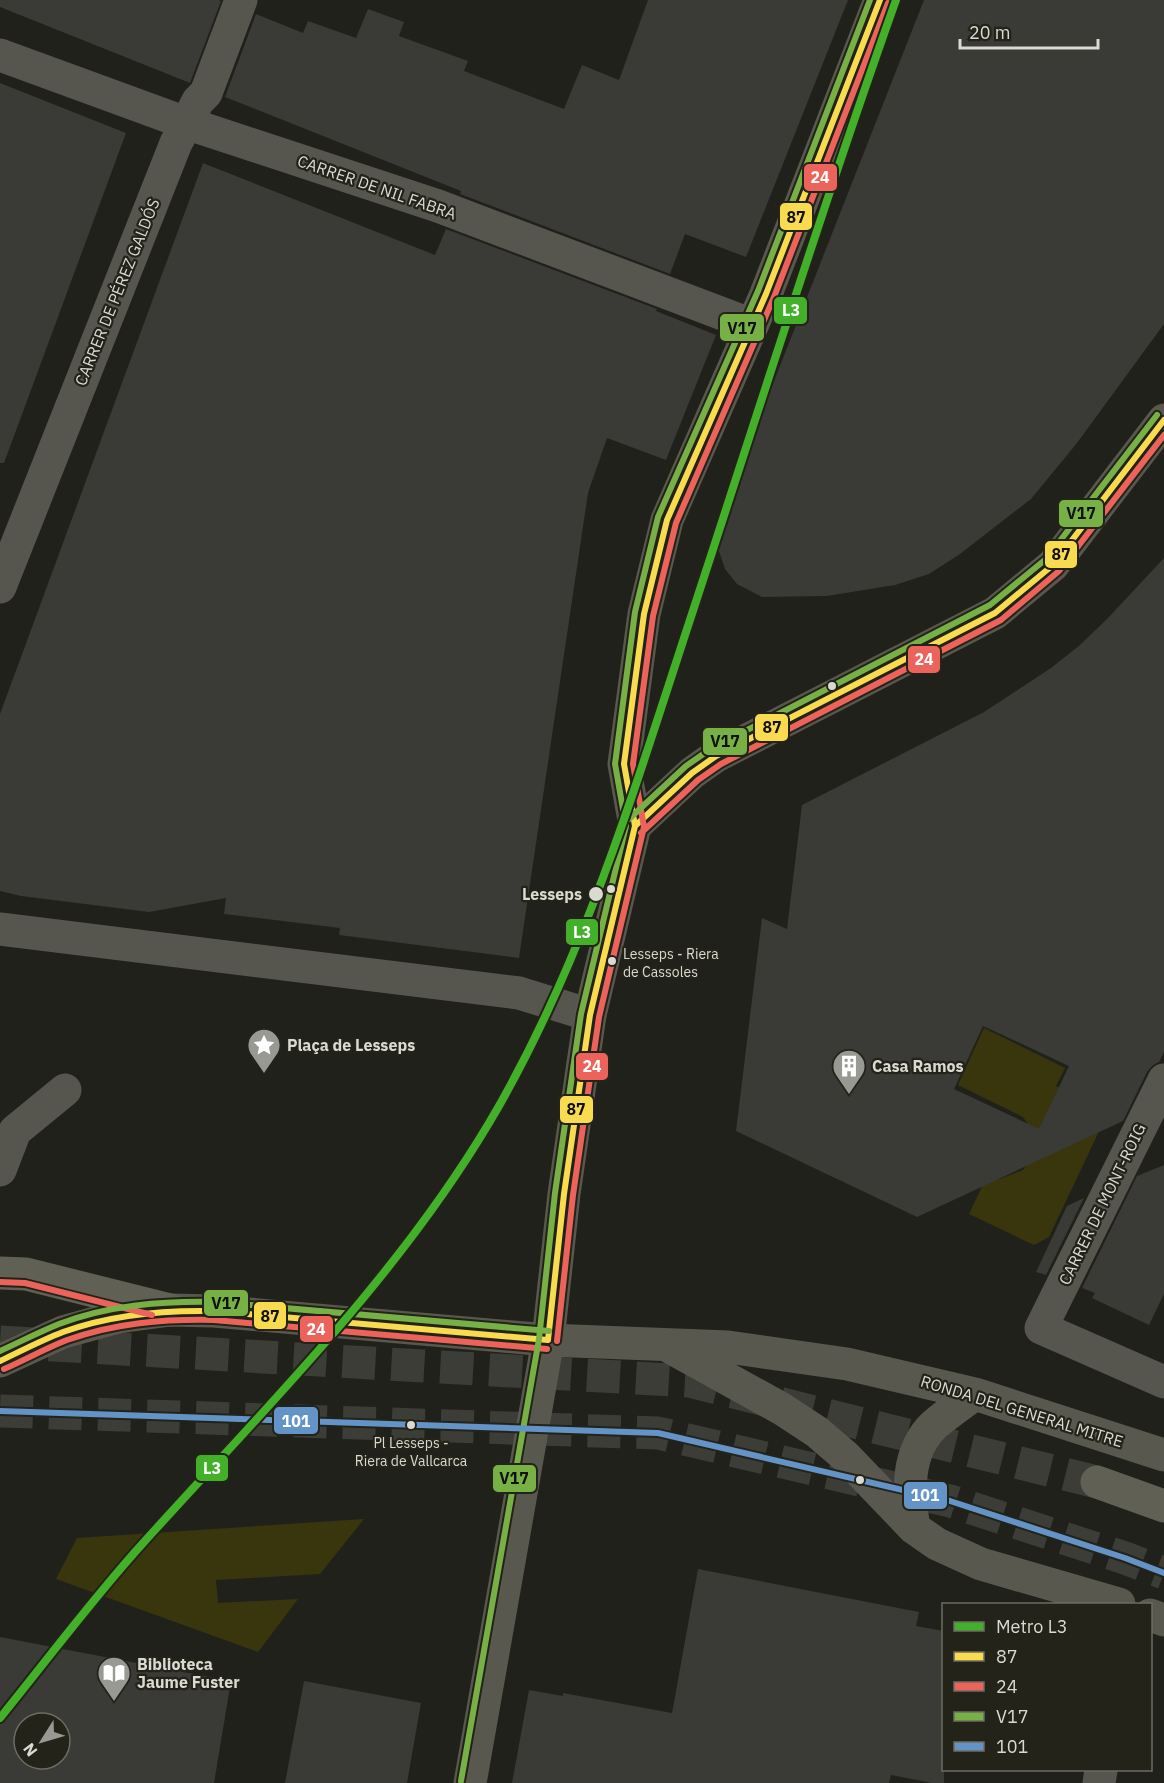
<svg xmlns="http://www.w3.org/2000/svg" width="1164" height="1783" viewBox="0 0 1164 1783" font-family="'IBM Plex Sans',sans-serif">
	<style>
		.green { fill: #39360e }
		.building { fill: #3a3a36; fill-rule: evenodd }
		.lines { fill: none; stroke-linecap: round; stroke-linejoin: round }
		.primary-tunnel { stroke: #3d3d37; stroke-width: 33; stroke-dasharray: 33 16; stroke-linecap: butt }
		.street { stroke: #57564e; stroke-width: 33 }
		.secondary { stroke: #58584f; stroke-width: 33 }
		.primary { stroke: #616055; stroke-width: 33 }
		.bus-1-casing { stroke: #232319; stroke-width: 10 }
		.bus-2-casing { stroke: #232319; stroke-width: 10 }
		.bus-3-casing { stroke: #232319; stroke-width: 10 }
		.bus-4-casing { stroke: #232319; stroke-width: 10 }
		.bus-1 { stroke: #f9db4f; stroke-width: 6 }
		.bus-2 { stroke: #ec635c; stroke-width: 6 }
		.bus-3 { stroke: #77b045; stroke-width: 6 }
		.bus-4 { stroke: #6393c7; stroke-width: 6 }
		.metro-1-casing { stroke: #232319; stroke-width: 12 }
		.metro-1 { stroke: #43b02a; stroke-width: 8 }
		.bus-dot { fill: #dadad3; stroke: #232319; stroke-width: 2 }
		.labels { text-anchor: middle; stroke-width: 4.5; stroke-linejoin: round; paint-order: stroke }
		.bus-label { font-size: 14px; fill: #dadad3; stroke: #232319; text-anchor: start }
		.street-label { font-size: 16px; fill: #dadad3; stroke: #232319 }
		.stop-label { font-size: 16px; font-weight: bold; fill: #dadad3; stroke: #232319; text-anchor: end }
		.poi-label { font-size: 16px; font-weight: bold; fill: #dadad3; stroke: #232319; text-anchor: start }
		.line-badge { stroke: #232319; stroke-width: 2 }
		.badge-label { font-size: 16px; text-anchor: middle; font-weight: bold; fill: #fff }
		.pale-badge-label { font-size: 16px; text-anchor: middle; font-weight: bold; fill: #111 }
	</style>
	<rect width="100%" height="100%" fill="#21211b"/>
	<path class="green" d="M984,1028L1065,1068L1056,1086L1101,1107V1127L1049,1237L1034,1245L969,1214L987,1176L1000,1179L1023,1170L1030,1160V1127L1023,1117L958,1085Z
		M364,1519L320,1574L216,1580L218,1603L298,1599L258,1652L56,1579L77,1538Z"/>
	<path class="building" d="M0,0H219L221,1L190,83L0,7Z
		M648,0H848L746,257L685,234L670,274L460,194L461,191L225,97L256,14L303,33L308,21L356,38L368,9L404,22L399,36L468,61L464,71L564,109L582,65L619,80Z
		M924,0H1164V324L1077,443L1031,499L960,554L929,574L895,585L827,596L762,597L737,584L725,569L717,545L724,508Z
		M0,83L126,133L4,463H0Z
		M203,163L435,255L446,229L657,309L656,311L716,335L666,460L607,438L588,493L519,958L339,935L340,928L224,914L226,898L149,912L21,896L0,891V714Z
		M1164,558V1052L1159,1062L1153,1065L1147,1072L1123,1121L917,1217L736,1131L762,918L787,929L802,805L984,712L1051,668L1080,645L1108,618ZM983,1026L1069,1066L1039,1129L954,1089Z
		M1164,1165V1294L1149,1325L1092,1298L1095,1293L1082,1288L1137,1176Z
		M1084,1198L1046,1275L1036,1272L1067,1206Z
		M698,1569L919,1612L916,1626L944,1631V1783H932L891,1775L889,1783H512L529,1690L563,1696V1693L672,1713Z
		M0,1637L231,1681L214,1783H0ZM24,1723H60V1759H24Z
		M304,1681L421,1703L407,1783H285Z"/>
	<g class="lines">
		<path class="primary-tunnel" d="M0,1342L689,1381L1097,1482
			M0,1411L658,1433L950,1501L1125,1558L1164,1573"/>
		<path class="street" d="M0,55L186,123L438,206L752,325
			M0,587L176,143L198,101L206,93L241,0
			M0,929L519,993L590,1015
			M1164,1080L1041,1328L1164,1382
			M0,1170L15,1131L65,1090
			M1099,1783L1101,1770"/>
		<path class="secondary" d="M635,826L692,773L716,756L995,613L1053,565L1164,420
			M670,1347L782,1409L817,1432L845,1456L914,1528L937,1544L981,1564L1119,1604
			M0,1361L63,1332L118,1317L170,1310L214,1311L548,1340L728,1347L847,1364L975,1394L1164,1455
			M914,1528C908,1493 906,1452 934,1425C947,1414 961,1404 975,1394
			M1150,1615L1164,1620
			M470,1783L548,1340L564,1194L590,1015L635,826L624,764L644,614L667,520L766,294L880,0"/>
		<path class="primary" d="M0,1273L26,1274L170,1310
			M1097,1482L1164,1506"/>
		<defs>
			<path id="bus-1" d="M635,826L692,773L716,756L995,613L1053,565L1164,420
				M548,1340L564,1194L590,1015L635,826L624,764L644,614L667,520L766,294L880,0
				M0,1361C21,1351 42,1340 63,1332C112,1314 163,1310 214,1311L548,1340"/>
			<path id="bus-2" d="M641,833L698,780L721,764L1001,620L1059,571L1164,435
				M0,1282L25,1283L152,1315
				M557,1341L573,1195L599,1017L644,827L633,764L653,616L676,523L774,297L888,3
				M4,1369C25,1360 46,1348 67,1340C116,1323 162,1319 214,1320L547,1349"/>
			<path id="bus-3" d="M629,819L686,766L712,748L990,605L1046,559L1157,415
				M0,1351C20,1342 39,1332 59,1324C109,1305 162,1301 215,1302L549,1331
				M461,1781L539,1339L555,1193L581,1014L626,826L615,764L635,612L658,517L758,291L870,0"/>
			<path id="bus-4" d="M0,1411L658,1433L950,1501L1125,1558L1164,1573"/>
		</defs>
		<use href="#bus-1" class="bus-1-casing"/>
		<use href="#bus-2" class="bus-2-casing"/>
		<use href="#bus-3" class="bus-3-casing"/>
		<use href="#bus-4" class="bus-4-casing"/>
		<use href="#bus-1" class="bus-1"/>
		<use href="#bus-2" class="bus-2"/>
		<use href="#bus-3" class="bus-3"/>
		<use href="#bus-4" class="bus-4"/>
		<defs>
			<path id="metro-1" d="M0,1718C48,1659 93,1598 144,1542C265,1408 396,1279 489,1123C580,970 632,797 687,629C756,419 822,208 896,0"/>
		</defs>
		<use href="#metro-1" class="metro-1-casing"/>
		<use href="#metro-1" class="metro-1"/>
	</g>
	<defs>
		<symbol id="sight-pin" viewBox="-11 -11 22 30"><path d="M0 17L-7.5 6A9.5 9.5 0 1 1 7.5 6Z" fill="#999993" stroke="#232319"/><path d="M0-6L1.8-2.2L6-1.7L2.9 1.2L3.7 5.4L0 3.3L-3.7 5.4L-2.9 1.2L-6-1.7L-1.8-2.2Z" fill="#fff"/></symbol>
		<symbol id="building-pin" viewBox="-11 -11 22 30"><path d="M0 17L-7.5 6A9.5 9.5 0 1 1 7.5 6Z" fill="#999993" stroke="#232319"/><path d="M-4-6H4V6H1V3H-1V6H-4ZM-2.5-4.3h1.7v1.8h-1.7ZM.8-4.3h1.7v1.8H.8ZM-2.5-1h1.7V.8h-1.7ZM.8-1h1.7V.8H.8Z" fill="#fff"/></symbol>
		<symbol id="library-pin" viewBox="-11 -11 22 30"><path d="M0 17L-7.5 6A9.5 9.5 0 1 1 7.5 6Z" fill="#999993" stroke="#232319"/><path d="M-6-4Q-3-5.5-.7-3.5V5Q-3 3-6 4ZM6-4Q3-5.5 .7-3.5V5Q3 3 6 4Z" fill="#fff"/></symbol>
	</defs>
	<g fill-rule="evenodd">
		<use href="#sight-pin" x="245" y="1026" width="38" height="52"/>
		<use href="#building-pin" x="830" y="1047" width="38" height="52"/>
		<use href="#library-pin" x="95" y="1654" width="38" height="52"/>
	</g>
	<g class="bus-dot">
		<circle cx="832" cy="686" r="5"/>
		<circle cx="611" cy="889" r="5"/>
		<circle cx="596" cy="894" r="8"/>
		<circle cx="612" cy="961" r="5"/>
		<circle cx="411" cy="1425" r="5"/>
		<circle cx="860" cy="1480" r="5"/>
	</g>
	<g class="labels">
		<g class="bus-label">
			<text x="623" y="959">Lesseps - Riera<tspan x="623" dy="18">de Cassoles</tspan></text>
			<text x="411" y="1448" text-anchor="middle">Pl Lesseps -<tspan x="411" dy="18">Riera de Vallcarca</tspan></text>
		</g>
		<g class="street-label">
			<text transform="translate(377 187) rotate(19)" y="6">CARRER DE NIL FABRA</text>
			<text transform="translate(117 292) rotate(-68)" y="6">CARRER DE PÉREZ GALDÓS</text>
			<text transform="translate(1102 1204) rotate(-64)" y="6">CARRER DE MONT-ROIG</text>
			<text transform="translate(1022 1411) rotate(17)" y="6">RONDA DEL GENERAL MITRE</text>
		</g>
		<g class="stop-label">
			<text x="582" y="900">Lesseps</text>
		</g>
		<g class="poi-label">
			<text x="287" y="1051">Plaça de Lesseps</text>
			<text x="872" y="1072">Casa Ramos</text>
			<text x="137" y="1670">Biblioteca<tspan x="137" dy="18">Jaume Fuster</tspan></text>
		</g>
	</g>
	<g class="line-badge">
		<rect x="803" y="163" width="35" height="29" rx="6" fill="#ec635c"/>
		<rect x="779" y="202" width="34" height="29" rx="6" fill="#f9db4f"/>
		<rect x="773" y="296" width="35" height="29" rx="6" fill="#43b02a"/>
		<rect x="719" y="313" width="46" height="29" rx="6" fill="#77b045"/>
		<rect x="1058" y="499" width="46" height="29" rx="6" fill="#77b045"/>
		<rect x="1044" y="540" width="34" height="29" rx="6" fill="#f9db4f"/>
		<rect x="907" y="645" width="34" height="29" rx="6" fill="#ec635c"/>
		<rect x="754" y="713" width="35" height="29" rx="6" fill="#f9db4f"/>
		<rect x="702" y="727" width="46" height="29" rx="6" fill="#77b045"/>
		<rect x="565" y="918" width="34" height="28" rx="6" fill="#43b02a"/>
		<rect x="575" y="1052" width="34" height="29" rx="6" fill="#ec635c"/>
		<rect x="559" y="1095" width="35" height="29" rx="6" fill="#f9db4f"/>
		<rect x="203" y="1289" width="46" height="28" rx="6" fill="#77b045"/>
		<rect x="253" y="1301" width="34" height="29" rx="6" fill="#f9db4f"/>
		<rect x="299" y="1315" width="35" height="28" rx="6" fill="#ec635c"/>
		<rect x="273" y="1406" width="46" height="29" rx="6" fill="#6393c7"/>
		<rect x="195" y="1454" width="34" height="28" rx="6" fill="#43b02a"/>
		<rect x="492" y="1464" width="45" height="29" rx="6" fill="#77b045"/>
		<rect x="903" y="1481" width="45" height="29" rx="6" fill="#6393c7"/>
	</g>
	<g class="badge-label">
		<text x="820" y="183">24</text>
		<text x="791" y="316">L3</text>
		<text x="924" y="665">24</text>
		<text x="582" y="938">L3</text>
		<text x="592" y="1072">24</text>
		<text x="316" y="1335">24</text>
		<text x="296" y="1427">101</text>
		<text x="212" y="1474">L3</text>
		<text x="925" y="1501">101</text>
	</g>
	<g class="pale-badge-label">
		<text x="796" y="223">87</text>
		<text x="742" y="334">V17</text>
		<text x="1081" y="519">V17</text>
		<text x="1061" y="560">87</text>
		<text x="772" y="733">87</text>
		<text x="725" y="747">V17</text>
		<text x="576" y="1115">87</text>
		<text x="226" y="1309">V17</text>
		<text x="270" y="1322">87</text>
		<text x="514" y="1484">V17</text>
	</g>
	<rect x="942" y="1603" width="210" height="168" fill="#232319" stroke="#6c6c63" stroke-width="1.5"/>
	<rect x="954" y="1622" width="30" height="9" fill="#43b02a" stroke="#6c6c63" stroke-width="1.5"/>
	<text x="996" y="1633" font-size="18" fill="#dadad3">Metro L3</text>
	<rect x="954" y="1652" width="30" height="9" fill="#f9db4f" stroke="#6c6c63" stroke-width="1.5"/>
	<text x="996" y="1663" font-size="18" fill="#dadad3">87</text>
	<rect x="954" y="1682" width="30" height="9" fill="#ec635c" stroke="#6c6c63" stroke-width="1.5"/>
	<text x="996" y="1693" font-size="18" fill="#dadad3">24</text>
	<rect x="954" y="1712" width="30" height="9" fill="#77b045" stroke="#6c6c63" stroke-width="1.5"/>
	<text x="996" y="1723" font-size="18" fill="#dadad3">V17</text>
	<rect x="954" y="1742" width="30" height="9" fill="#6393c7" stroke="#6c6c63" stroke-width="1.5"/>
	<text x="996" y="1753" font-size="18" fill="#dadad3">101</text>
	<g transform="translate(42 1741) rotate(233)"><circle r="28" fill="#232319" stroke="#6c6c63" stroke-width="1.5"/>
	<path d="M0-4.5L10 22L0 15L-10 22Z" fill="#999993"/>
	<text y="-9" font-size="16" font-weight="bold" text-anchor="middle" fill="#dadad3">N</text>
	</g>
	<path d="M960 39v9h138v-9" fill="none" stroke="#dadad3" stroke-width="3"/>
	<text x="969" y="39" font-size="18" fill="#dadad3" stroke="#232319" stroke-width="4.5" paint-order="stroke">20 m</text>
</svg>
